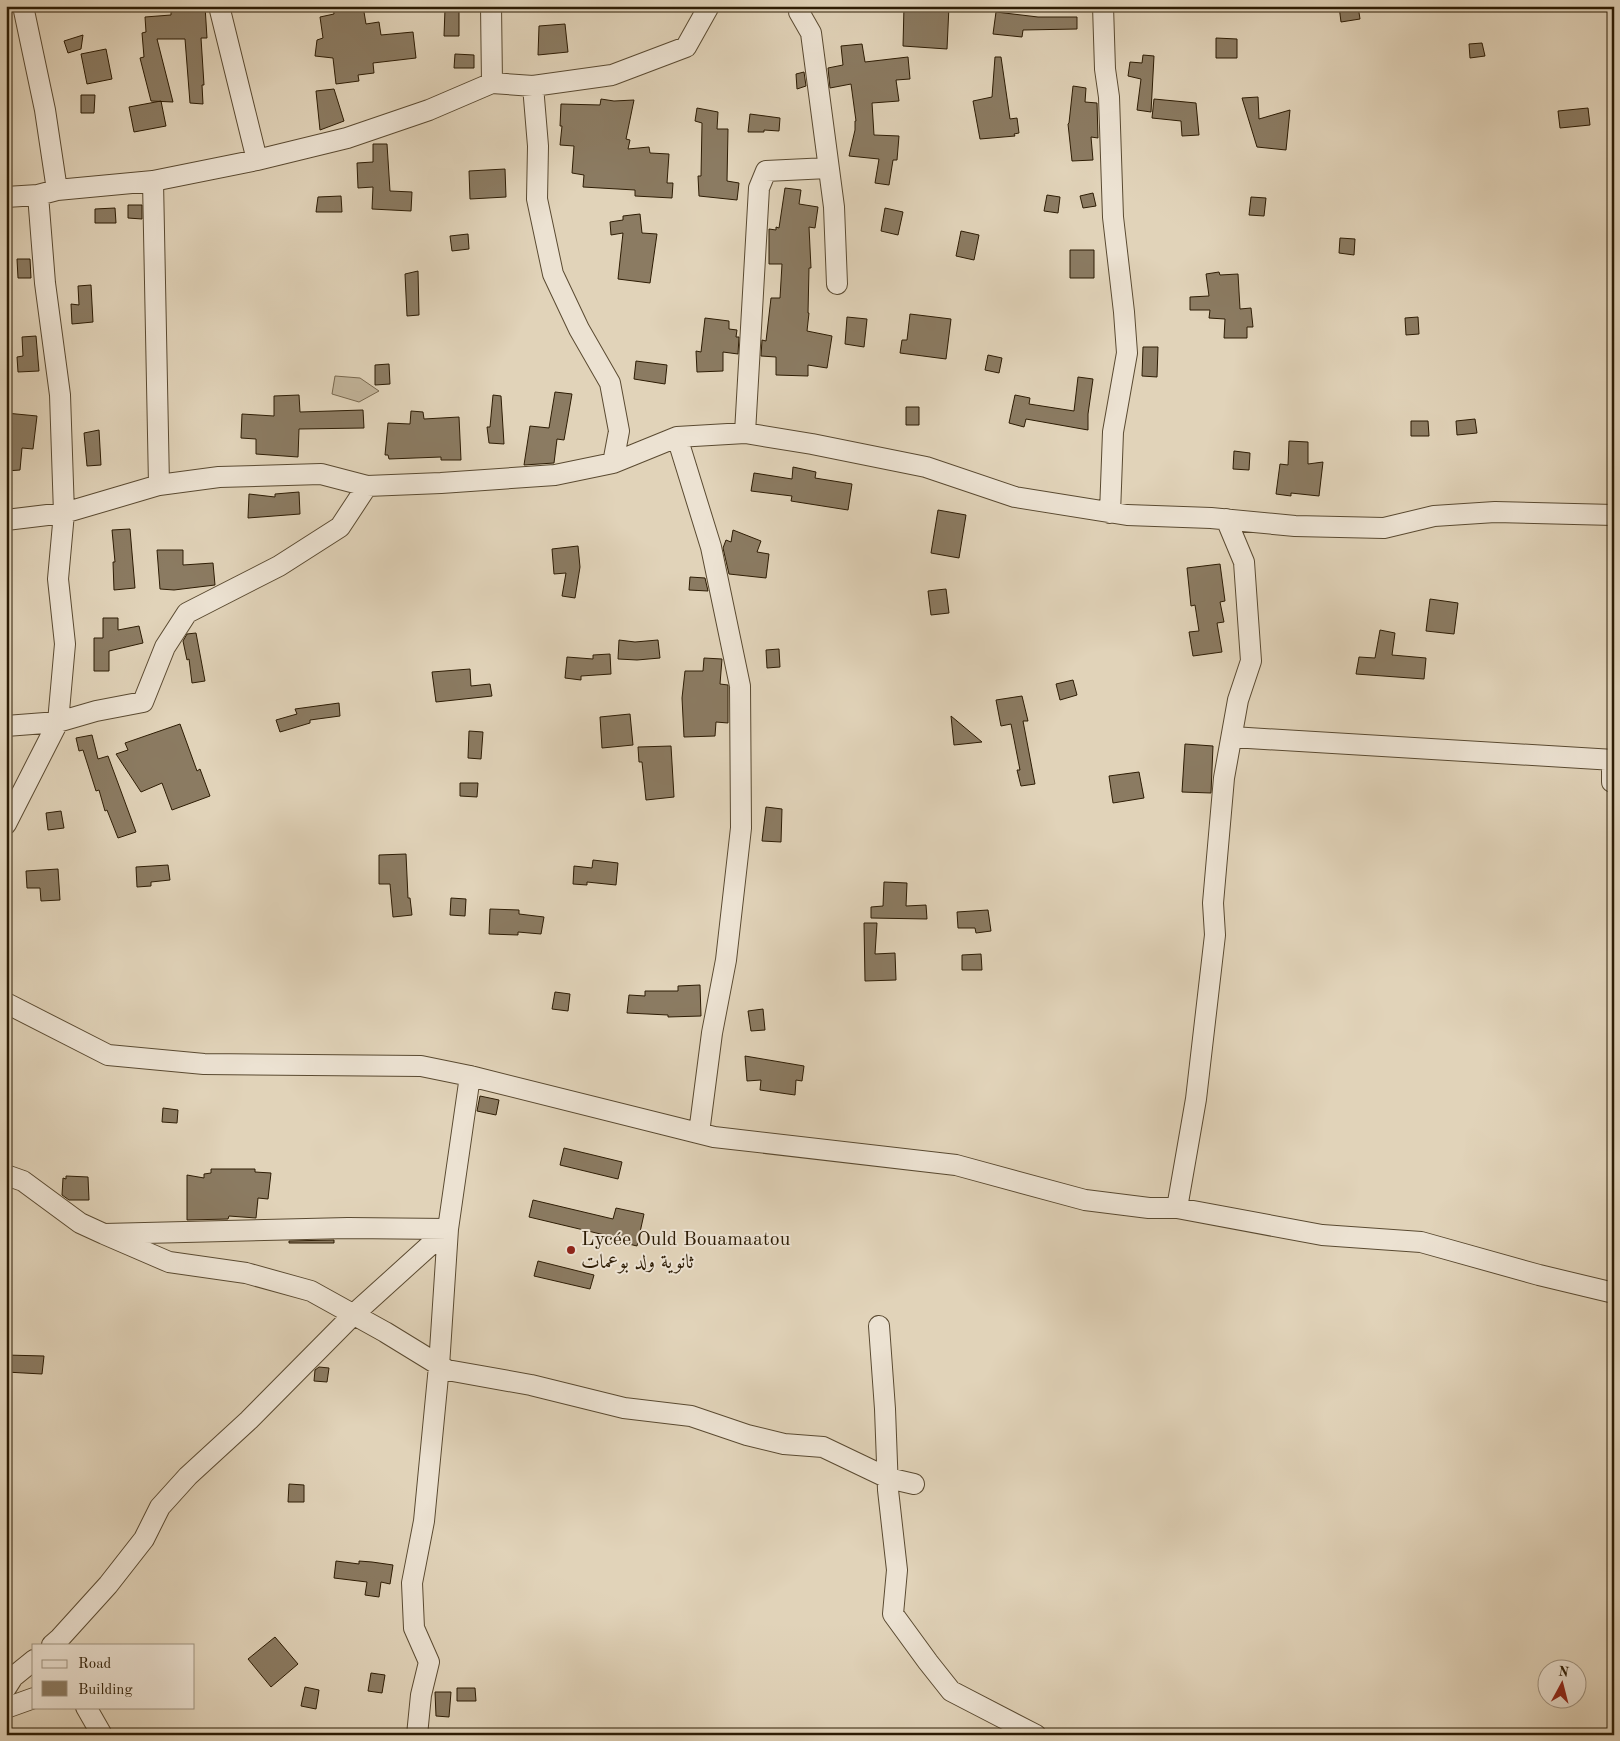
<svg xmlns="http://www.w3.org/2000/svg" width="1620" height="1741" viewBox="0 0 1620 1741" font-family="'Old Standard TT',Amiri,serif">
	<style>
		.green { fill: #c2b49a; stroke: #78684f }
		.building { fill: #8b7b62; stroke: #2d1c04 }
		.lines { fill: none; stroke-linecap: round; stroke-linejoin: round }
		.minor-casing { stroke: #5a4a31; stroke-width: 22 }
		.minor { stroke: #ece2d2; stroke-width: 20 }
		.poi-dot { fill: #8f2418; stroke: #ece2d2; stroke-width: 2 }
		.labels { text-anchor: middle; stroke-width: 4; stroke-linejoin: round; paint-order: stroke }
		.poi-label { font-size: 20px; fill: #2d1c04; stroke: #ece2d2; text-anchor: start }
	</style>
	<rect width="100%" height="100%" fill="#e1d3b9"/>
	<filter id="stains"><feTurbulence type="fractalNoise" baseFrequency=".004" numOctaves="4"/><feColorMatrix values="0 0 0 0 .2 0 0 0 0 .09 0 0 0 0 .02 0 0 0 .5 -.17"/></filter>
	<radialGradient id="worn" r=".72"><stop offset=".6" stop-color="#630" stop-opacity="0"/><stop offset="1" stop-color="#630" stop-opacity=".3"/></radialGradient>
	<path class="green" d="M335,376L360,378L379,391L359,402L332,394Z"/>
	<path class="building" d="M201,6H205L207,38H201L204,85H202L203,104L190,103L185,39H157L173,102L151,101L140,58L144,57L142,33L146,32L145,17L171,15V12Z
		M333,6H363L366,24L379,22L381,35L413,32L416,58L373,63L374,73L358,75L359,81L336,84L333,58L315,56L317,40L323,38L320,17L334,14Z
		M904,6H949L947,49L903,46Z
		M1339,6H1358L1360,19L1341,22Z
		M445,9H459V36H444Z
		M996,12L1038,17H1077V29L1023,30L1022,37L993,34Z
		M565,24L568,52L538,55L539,26Z
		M83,35L81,49L68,53L64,41Z
		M1216,38L1237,39V58H1216Z
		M1482,43L1485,56L1470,58L1469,44Z
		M862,44L865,62L908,57L910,79L896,80L899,101L872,103L874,135L899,136L897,160H893L889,185L875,183L879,159L849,156L855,130V121H856L851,84L830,88L828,68L843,65L841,46Z
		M106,49L112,79L87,84L81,54Z
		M455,54L474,55V68H454Z
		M1143,55L1154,56L1151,112L1137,110L1141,79L1128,76L1130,62L1142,63Z
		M995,57H1001L1010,119L1017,118L1019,133L1014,134L1015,136L980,139L973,101L992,97Z
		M804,72L806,86L797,89L796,74Z
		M1073,86L1086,88L1085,102L1097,103L1098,138L1091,137L1093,160L1072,161L1068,124L1069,123Z
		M334,89L344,121L320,130L316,91Z
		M81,95H95L94,113H81Z
		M1258,97L1259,119L1290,110L1286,150L1257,147L1242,98Z
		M601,99L614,101L634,100L626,139L630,140L628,149L649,147L650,153L669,154L667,183H673L672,198L635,196V190L583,187L584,175L572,173L574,146L560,145L562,126H560L561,104L600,105Z
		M1154,99L1196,103L1199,135L1182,136L1181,121L1152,118Z
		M161,101L166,126L134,132L129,107Z
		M697,108L718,112L717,129H728L727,181L739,183L737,200L699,196L698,176H701L702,123L695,121Z
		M1588,108L1590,125L1560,128L1558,111Z
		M750,114L780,118L779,131L764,130V132H748Z
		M373,144H387L390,191L412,192L411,211L372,209L373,187L358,188L357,163L373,162Z
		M505,169L506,197L470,199L469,171Z
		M785,188L801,190L799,204L818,207L815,228L809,227L811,268H809L808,313H809L807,331L832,336L827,368L808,365V376L776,375V357L761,356L762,340L766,341L771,298H780L782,264H769V229L776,230V227L779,228Z
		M1093,193L1096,206L1083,208L1080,196Z
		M1047,195L1060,197L1058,213L1044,211Z
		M341,196L342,212H316L318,197Z
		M1251,197L1266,198L1264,216L1249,215Z
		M128,205H142V219L128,218Z
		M115,208L116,223H95V209Z
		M885,208L903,212L898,235L881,231Z
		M640,214L642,233L657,234L650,283L618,279L623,233L611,235L610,222L623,220V216Z
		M961,231L979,235L974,260L956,256Z
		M468,234L469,249L452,251L450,236Z
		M1340,238L1355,239L1354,255L1339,253Z
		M1070,250H1094V278H1070Z
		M17,259H30L31,278H18Z
		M418,271L419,315L407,316L405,274Z
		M1219,272L1220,275L1238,274L1240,309L1251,308L1253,327H1247V338H1224L1225,319L1209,318L1210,310H1190V297L1209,296L1206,274Z
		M91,285L93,322L72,324L71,304L79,305L78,286Z
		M910,314L951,319L946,359L900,353L902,340H907Z
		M847,317L867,319L864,347L845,344Z
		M1418,317L1419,334L1406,335L1405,318Z
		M705,318L729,321V329L737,330L736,337H739L738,354L723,352V371L697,372L696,351L701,352Z
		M36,336L39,371L18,372L17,357L23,356L22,337Z
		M1143,347H1158L1157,377L1142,376Z
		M988,355L1002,358L999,373L985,370Z
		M636,361L667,365L665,384L634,379Z
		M389,364L390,384L375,385V365Z
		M1078,377L1093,379L1088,414V430L1026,419L1024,427L1009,423L1015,395L1030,398L1029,404L1074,411Z
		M555,392L572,394L564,440L557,439L554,463L524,465L530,426L549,428Z
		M299,395L300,412L363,410L364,428L299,429L298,457L256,454V439L241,438L242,414L274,416V396Z
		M493,395L501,396L504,444L489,443L487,427H490Z
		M906,407H919V425H906Z
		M411,411L423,412L424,419L459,417L461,460H441V457L389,459L388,455H385L388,423L410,424Z
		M6,413L37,416L33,449L22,448L20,470L6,471Z
		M1475,419L1477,433L1457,435L1456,421Z
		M1411,421H1428L1429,436H1411Z
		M99,430L101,465L87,466L84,433Z
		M1289,441L1308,442V464L1323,462L1319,496L1291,493V496L1276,494L1280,464L1288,465Z
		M1234,451L1250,453L1249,470L1233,469Z
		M793,467L816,472L815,478L852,484L848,510L791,501L792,496L751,491L754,473L792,479Z
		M299,492L300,514L248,518L249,494L275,497V494Z
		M938,510L966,515L959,558L931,553Z
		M130,529L135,588L114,590L113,562H115L112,530Z
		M733,530L761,541L757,552L769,554L766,578L729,574L723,548L726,540L731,542Z
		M578,546L580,567L575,598L562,596L566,573L554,574L552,549Z
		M157,550H183V565L213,563L215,585L174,590L160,589Z
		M1220,564L1225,601L1220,602L1224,622L1217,623L1222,652L1193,656L1189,632L1199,631L1195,605L1191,606L1187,568Z
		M690,577L705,578L708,591L689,590Z
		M946,589L949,613L931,615L928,591Z
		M1430,599L1458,603L1454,634L1426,631Z
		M103,618H118V630L139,626L143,643L109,651V671H94V638H103Z
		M1380,630L1395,633L1392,655L1426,658L1424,679L1356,674L1359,657L1375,658Z
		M196,633L205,681L192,683L189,659L187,660L183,641L187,634Z
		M619,640L635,642L658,640L660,658L637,660L618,659Z
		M779,649L780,667L767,668L766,650Z
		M610,654L611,674L581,676V680L565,678L567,657L593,659V655Z
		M704,658L722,659L720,684L728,685V723L716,722L715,736L684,737L682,698L685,671H703Z
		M470,669L471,686L490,684L492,696L436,702L432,672Z
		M1073,680L1077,695L1060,700L1056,684Z
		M1022,696L1028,721H1023L1035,784L1021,786L1017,770H1020L1011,724L1001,726L996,700Z
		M339,703L340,716L310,720V723L280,732L276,720L297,714L295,709Z
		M630,714L633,745L602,748L600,717Z
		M951,716L982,742L954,745Z
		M180,724L197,771L200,769L210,796L172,810L162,783L141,792L116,754L128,750L125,743Z
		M469,731L483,732L481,759L468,758Z
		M92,735L98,759L108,756L136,832L118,838L107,810L105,811L99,790L96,791L83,750L79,751L76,738Z
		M1185,744L1213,746L1211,793L1182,792Z
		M671,746L674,797L646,800L642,762H639L638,747Z
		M1139,772L1144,798L1113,803L1109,776Z
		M460,783H478L477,797L460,796Z
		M766,807L782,809L781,842L762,841Z
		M61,811L64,828L48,830L46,813Z
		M406,854L408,898H410L412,915L393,917L390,884H379V855Z
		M593,860L618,863L616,885L587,882V885L573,884L574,866L592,868Z
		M168,865L170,880L151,882V886L137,887L136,867Z
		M58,869L60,900L41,901L40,888H27L26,871Z
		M884,882L907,883L906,906L926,905L927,919L871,918V907L883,906Z
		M451,898L466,899L465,916L450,915Z
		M490,909L519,910V914L544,917L541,934L518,932V935L489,934Z
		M988,910L991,931L976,933L975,928H958L957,912Z
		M864,923H877L875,954L895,953L896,980L865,981Z
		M981,954L982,970H962V955Z
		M700,985L701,1016L668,1017V1015L627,1013L629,995L645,996V991H678V986Z
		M555,992L570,994L568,1011L552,1009Z
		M763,1009L765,1030L751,1031L748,1011Z
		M745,1056L804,1066L802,1081L796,1080L795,1095L760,1090L761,1080L747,1081Z
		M480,1096L499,1100L496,1115L477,1111Z
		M163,1108L178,1110L177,1123L162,1122Z
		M564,1148L622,1162L618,1179L560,1165Z
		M211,1169H255V1172L271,1173L268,1199L258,1198L256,1218L229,1216L228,1219L187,1220V1175L204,1178V1174L211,1173Z
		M66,1176L88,1177L89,1200H69L62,1195L63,1178L66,1179Z
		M533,1200L613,1219L616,1208L644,1214L637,1246L608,1239L609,1236L529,1217Z
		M334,1240V1243H289V1241Z
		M538,1261L594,1275L590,1289L534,1276Z
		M6,1355L44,1356L42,1374L6,1372Z
		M319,1367L329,1368L327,1382L314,1381L315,1370Z
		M289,1484L304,1485V1502H288Z
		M336,1561L359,1564V1561L372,1562L393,1565L390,1584L381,1582L379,1597L365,1595L367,1582L334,1578Z
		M275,1637L298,1664L271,1687L248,1659Z
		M371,1673L385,1675L382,1693L368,1691Z
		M305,1687L319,1690L316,1709L301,1706Z
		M457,1688H475L476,1701H457Z
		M435,1692H451L449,1717L436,1716Z"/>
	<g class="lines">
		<defs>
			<path id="minor" d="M23,6L45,110L57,190
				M219,6L257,160
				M491,6L492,83
				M799,6V12L811,33L834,207L837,284
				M1103,6L1105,69L1109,97L1113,217L1124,312L1127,353L1113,432L1110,513
				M533,86L538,146L537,199L553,274L579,329L610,383L619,431L613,463
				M153,181L159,485
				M6,197L38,195L57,190L153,181L257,160L347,138L429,110L492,83L533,86L612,75L686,47L709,6
				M745,433L759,188L766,171L828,168
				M677,437L711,547L740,686L741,828L726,960L712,1033L699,1133
				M6,520L64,513L159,485L219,477L321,474L367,486L441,483L555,475L613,463L677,437L745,433L812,444L926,467L1015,497L1127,515L1211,518L1295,526L1384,528L1434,516L1495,512L1614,515
				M6,726L58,722L96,711L143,702L165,647L187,613L279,566L340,527L367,486
				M1232,737L1614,760
				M1612,761V782L1614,783
				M6,824L58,722L65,644L58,579L64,513L60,395L45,283L38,195
				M6,1003L108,1055L204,1064L421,1066L470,1076L714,1137L956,1165L1085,1200L1149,1208H1177L1322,1235L1421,1242L1539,1275L1614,1293
				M6,1175L23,1181L80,1223L104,1234L348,1228L448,1229
				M1177,1208L1196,1099L1215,935L1213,903L1224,778L1238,700L1251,661L1244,562L1226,519
				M104,1234L169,1262L246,1273L311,1291L385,1332L447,1370L531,1385L624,1408L691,1416L747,1435L784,1444L823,1447L888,1478L914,1484
				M879,1326L885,1409L888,1490L897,1570L893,1614L928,1662L951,1691L1036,1735
				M52,1645L60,1638L108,1585L144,1539L160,1507L188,1476L249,1420L354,1314L448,1229
				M6,1688L13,1677L34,1660
				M86,1707L102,1735
				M6,1708L34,1698
				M417,1735L421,1695L429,1662L414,1628L412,1583L424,1521L439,1366L448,1229L470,1076"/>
		</defs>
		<use href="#minor" class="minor-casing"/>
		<use href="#minor" class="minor"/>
	</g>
	<circle class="poi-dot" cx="571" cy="1250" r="5"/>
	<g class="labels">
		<g class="poi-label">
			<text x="581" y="1245">Lycée Ould Bouamaatou<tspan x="581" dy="23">ثانوية ولد بوعمات</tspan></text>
		</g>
	</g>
	<rect width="1620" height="1741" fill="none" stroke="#e1d3b9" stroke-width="25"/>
	<rect x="8" y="8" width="1605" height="1726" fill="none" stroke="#2d1c04" stroke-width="2.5"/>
	<rect x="12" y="12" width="1595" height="1716" fill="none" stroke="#2d1c04"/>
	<rect x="32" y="1644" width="162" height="65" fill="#ece2d2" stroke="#a09380"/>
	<rect x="42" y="1660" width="25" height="8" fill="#ece2d2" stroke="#a09380"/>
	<text x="78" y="1668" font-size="15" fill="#2d1c04">Road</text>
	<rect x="42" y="1681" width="25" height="15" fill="#8b7b62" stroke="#a09380"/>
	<text x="78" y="1694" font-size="15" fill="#2d1c04">Building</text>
	<g transform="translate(1562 1684) rotate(7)"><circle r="24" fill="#ece2d2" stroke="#a09380"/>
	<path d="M0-4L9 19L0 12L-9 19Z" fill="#8f2418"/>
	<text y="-8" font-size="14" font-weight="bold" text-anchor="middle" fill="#2d1c04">N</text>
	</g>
	<rect width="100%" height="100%" filter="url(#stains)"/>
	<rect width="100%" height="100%" fill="url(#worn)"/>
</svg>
